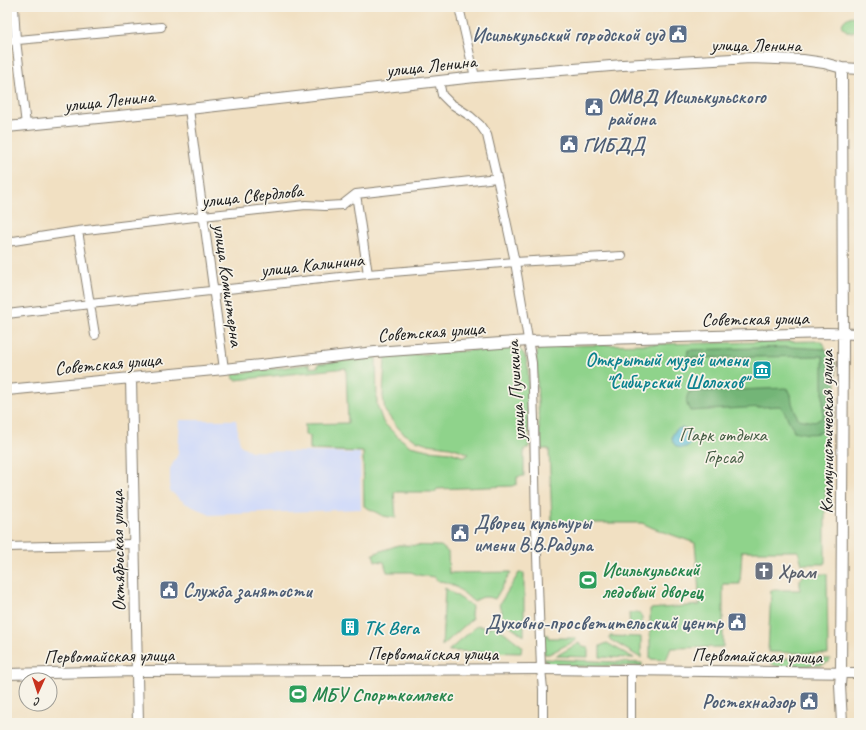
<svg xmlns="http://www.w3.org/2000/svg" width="866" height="730" viewBox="0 0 866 730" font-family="Caveat,sans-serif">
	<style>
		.built { fill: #d0daf9 }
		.green { fill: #8fd38b; stroke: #567854 }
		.forest { fill: #73b577; stroke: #48684a }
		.water { fill: #5bbed9; stroke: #3c6d7a }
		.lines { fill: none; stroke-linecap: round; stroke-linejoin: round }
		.minor-casing { stroke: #867e6f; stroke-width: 10 }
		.tertiary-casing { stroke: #867e6f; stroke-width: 12 }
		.minor { stroke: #fff; stroke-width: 8 }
		.tertiary { stroke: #fff; stroke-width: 10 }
		.labels { text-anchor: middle; stroke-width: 3.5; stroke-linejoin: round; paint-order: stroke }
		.service-label { font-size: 19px; font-weight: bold; fill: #4e5e75; stroke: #f7f3e8; text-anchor: start }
		.street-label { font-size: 19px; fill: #1c1c1c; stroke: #f7f3e8 }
		.culture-label { font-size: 19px; font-weight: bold; fill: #0d838f; stroke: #f7f3e8; text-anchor: end }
		.park-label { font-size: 19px; fill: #445c43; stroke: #f7f3e8 }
		.leisure-label { font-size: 19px; font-weight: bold; fill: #27864d; stroke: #f7f3e8; text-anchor: start }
		.worship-label { font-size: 19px; font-weight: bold; fill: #5b616d; stroke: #f7f3e8; text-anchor: start }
	</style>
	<rect width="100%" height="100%" fill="#f7f3e8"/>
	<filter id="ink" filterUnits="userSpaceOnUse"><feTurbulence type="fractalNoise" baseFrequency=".025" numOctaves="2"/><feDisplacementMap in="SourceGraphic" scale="8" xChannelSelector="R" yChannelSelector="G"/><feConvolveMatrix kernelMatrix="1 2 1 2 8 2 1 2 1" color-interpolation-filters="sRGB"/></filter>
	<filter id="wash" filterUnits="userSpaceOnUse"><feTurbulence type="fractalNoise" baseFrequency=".012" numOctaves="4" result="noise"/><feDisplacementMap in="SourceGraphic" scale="16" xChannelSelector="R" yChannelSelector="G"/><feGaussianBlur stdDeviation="0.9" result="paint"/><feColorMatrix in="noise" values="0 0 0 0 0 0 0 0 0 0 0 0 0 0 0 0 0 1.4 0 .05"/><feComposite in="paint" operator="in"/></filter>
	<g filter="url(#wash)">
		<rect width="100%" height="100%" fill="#f1e0c2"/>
		<path class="built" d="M180,420H236L240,445L251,451L360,453L361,509L210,515L185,503L170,491V469L178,454Z"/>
		<path class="green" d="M852,16L858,19L859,26L857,29L853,32H848L842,27C842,21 846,18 852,16Z
			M821,341L825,346L826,481L825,515V564H802L798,551H742L740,584H723V647L671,648L666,660L650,659V609L700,605L695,543L653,528L642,523H556L552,521L549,449H540L536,357L538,350L542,346Z
			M515,347C525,351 526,358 528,368L529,448L524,449V476L517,477V484L512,486L437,489L435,492H394L396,518L383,516L364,506L363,452L310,450V436L305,435V424L348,423L346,368L236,380L233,378V374L310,364V368L318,367V364L376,357L377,405L383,422L396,435L410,446L428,450L450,452L465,457L469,454L460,450L450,447L428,444L413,439L402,432L394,423L385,411L383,396L385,357Z
			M398,545L441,546L448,552L449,573L511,572L495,599C487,596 481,596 474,602C462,592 453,581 437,581L435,577L418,575L411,572H387L384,562L375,561L373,554Z
			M519,573H524V636L501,619C502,613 503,609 499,605Z
			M804,574H827L828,654L768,652L771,590H800V579Z
			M445,588L472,606L471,615L472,619L442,646Z
			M638,612L642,617V631H630L629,613Z
			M478,625C484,628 488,629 495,625L522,646L521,653L448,651Z
			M543,634L548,635V638H575L576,640L549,654H544Z
			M610,636L641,637V658L609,639Z
			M579,643L583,646L588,647V657L556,656Z
			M607,643L634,658L600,657V646Z
			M769,658L830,659L829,662L821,665L778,667C773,665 770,664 769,658Z
			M544,659L642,663V666H551L545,661Z"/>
		<path class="forest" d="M789,347L826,349C828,351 831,353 832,355C837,363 836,374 836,383C836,395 837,424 824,431C814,436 803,433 794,431L784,411L780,406L690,411C686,403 685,400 689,392L787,388L791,394L792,403L798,419L815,422L823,417V356L687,358L688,350Z"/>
		<path class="water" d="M672 438a10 10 0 1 1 20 0a10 10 0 1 1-20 0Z"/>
	</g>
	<g filter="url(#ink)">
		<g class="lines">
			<defs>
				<path id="minor" d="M14,7L16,40L26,125
					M459,7L475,77
					M7,41L161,27
					M439,81L442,95L450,103L470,116L480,125L487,135L497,178L515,262L532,363L534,420L536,527L541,669L543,689V723
					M189,109L224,369
					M356,194L368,274
					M78,231L95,335
					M7,242L78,231L203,216L306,205L325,206L342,205L356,194L497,178
					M7,314L90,304L368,274L515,262L622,256
					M7,547L134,544
					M631,723V670"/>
				<path id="tertiary" d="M842,68L843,343L841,673L840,685L842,723
					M7,127L189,109L475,77L623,65L751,58L803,60L824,63L842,68L859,69
					M131,378L138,723
					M7,390L224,369L375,352L529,341L827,333L859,334
					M7,674L137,671L541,669L859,673"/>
			</defs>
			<use href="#minor" class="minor-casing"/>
			<use href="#tertiary" class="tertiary-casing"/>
			<use href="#minor" class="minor"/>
			<use href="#tertiary" class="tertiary"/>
		</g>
	</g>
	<defs>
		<symbol id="civic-square" viewBox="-11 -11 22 22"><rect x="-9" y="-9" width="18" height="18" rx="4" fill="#5c6f8a" stroke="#f7f3e8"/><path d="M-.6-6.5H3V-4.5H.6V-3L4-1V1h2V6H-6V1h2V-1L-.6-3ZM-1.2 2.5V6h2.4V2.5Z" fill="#fff"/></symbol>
		<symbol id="museum-square" viewBox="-11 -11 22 22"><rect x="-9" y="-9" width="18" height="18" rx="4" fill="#0f9aa8" stroke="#f7f3e8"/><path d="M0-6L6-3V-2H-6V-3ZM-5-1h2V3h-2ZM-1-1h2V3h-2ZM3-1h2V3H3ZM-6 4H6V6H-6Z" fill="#fff"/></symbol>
		<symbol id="church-square" viewBox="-11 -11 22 22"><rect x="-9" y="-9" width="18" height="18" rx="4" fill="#6b7280" stroke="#f7f3e8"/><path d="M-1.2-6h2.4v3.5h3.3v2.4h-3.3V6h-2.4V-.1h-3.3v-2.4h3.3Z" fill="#fff"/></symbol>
		<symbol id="stadium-square" viewBox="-11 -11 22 22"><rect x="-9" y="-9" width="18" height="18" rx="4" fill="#2e9e5b" stroke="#f7f3e8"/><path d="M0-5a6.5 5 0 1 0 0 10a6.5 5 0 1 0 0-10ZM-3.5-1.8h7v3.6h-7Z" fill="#fff"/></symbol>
		<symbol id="building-square" viewBox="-11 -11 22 22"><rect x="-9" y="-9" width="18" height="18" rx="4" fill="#0f9aa8" stroke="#f7f3e8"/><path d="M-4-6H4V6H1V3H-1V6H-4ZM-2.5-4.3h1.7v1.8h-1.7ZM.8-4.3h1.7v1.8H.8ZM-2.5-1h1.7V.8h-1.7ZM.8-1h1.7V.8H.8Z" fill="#fff"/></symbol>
	</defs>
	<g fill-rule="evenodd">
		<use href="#civic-square" x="667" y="23" width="22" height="22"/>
		<use href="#civic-square" x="583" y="96" width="22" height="22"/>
		<use href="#civic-square" x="558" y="133" width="22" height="22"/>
		<use href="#museum-square" x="751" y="359" width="22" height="22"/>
		<use href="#civic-square" x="449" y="522" width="22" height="22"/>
		<use href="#church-square" x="753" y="560" width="22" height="22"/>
		<use href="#stadium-square" x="577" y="569" width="22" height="22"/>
		<use href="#civic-square" x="158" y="579" width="22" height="22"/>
		<use href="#civic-square" x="726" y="611" width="22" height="22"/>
		<use href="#building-square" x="339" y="616" width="22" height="22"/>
		<use href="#stadium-square" x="287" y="683" width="22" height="22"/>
		<use href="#civic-square" x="798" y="690" width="22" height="22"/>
	</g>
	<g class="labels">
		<g class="service-label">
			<text x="664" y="41" text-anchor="end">Исилькульский городской суд</text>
			<text x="608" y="103">ОМВД Исилькульского<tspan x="608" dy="22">района</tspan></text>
			<text x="583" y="151">ГИБДД</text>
			<text x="474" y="529">Дворец культуры<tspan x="474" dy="22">имени В.В.Радула</tspan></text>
			<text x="183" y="597">Служба занятости</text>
			<text x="723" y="629" text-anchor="end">Духовно-просветительский центр</text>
			<text x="795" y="708" text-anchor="end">Ростехнадзор</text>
		</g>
		<g class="street-label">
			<text x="756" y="51">улица Ленина</text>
			<text transform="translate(431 65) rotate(-6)" y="7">улица Ленина</text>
			<text transform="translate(109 100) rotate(-6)" y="7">улица Ленина</text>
			<text transform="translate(252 195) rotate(-6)" y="7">улица Свердлова</text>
			<text transform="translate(312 264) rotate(-6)" y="7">улица Калинина</text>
			<text transform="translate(229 285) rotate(82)" y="7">улица Коминтерна</text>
			<text transform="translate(755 318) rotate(-1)" y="7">Советская улица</text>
			<text transform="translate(431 331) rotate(-4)" y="7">Советская улица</text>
			<text transform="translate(108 363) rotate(-5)" y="7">Советская улица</text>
			<text transform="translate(515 391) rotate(-94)" y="7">улица Пушкина</text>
			<text transform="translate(826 432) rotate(-90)" y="7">Коммунистическая улица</text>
			<text transform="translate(117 551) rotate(-91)" y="7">Октябрьская улица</text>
			<text x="433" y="660">Первомайская улица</text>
			<text transform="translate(109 655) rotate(-1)" y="7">Первомайская улица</text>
			<text transform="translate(757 655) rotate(1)" y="7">Первомайская улица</text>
		</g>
		<g class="culture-label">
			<text x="748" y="366">Открытый музей имени<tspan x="748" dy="22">"Сибирский Шолохов"</tspan></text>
			<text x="364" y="634" text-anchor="start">ТК Вега</text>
		</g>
		<g class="park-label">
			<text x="723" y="441">Парк отдыха<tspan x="723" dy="22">Горсад</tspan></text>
		</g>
		<g class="leisure-label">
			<text x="602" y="576">Исилькульский<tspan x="602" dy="22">ледовый дворец</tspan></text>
			<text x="312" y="701">МБУ Спорткомлекс</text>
		</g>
		<g class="worship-label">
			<text x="778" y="578">Храм</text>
		</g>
	</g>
	<rect width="866" height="730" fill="none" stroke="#f7f3e8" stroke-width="24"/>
	<g transform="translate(38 692) rotate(183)"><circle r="19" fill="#f7f3e8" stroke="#9f9d96"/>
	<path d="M0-3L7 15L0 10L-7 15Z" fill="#c8321e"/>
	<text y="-6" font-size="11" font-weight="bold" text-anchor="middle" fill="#1c1c1c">С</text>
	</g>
</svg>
